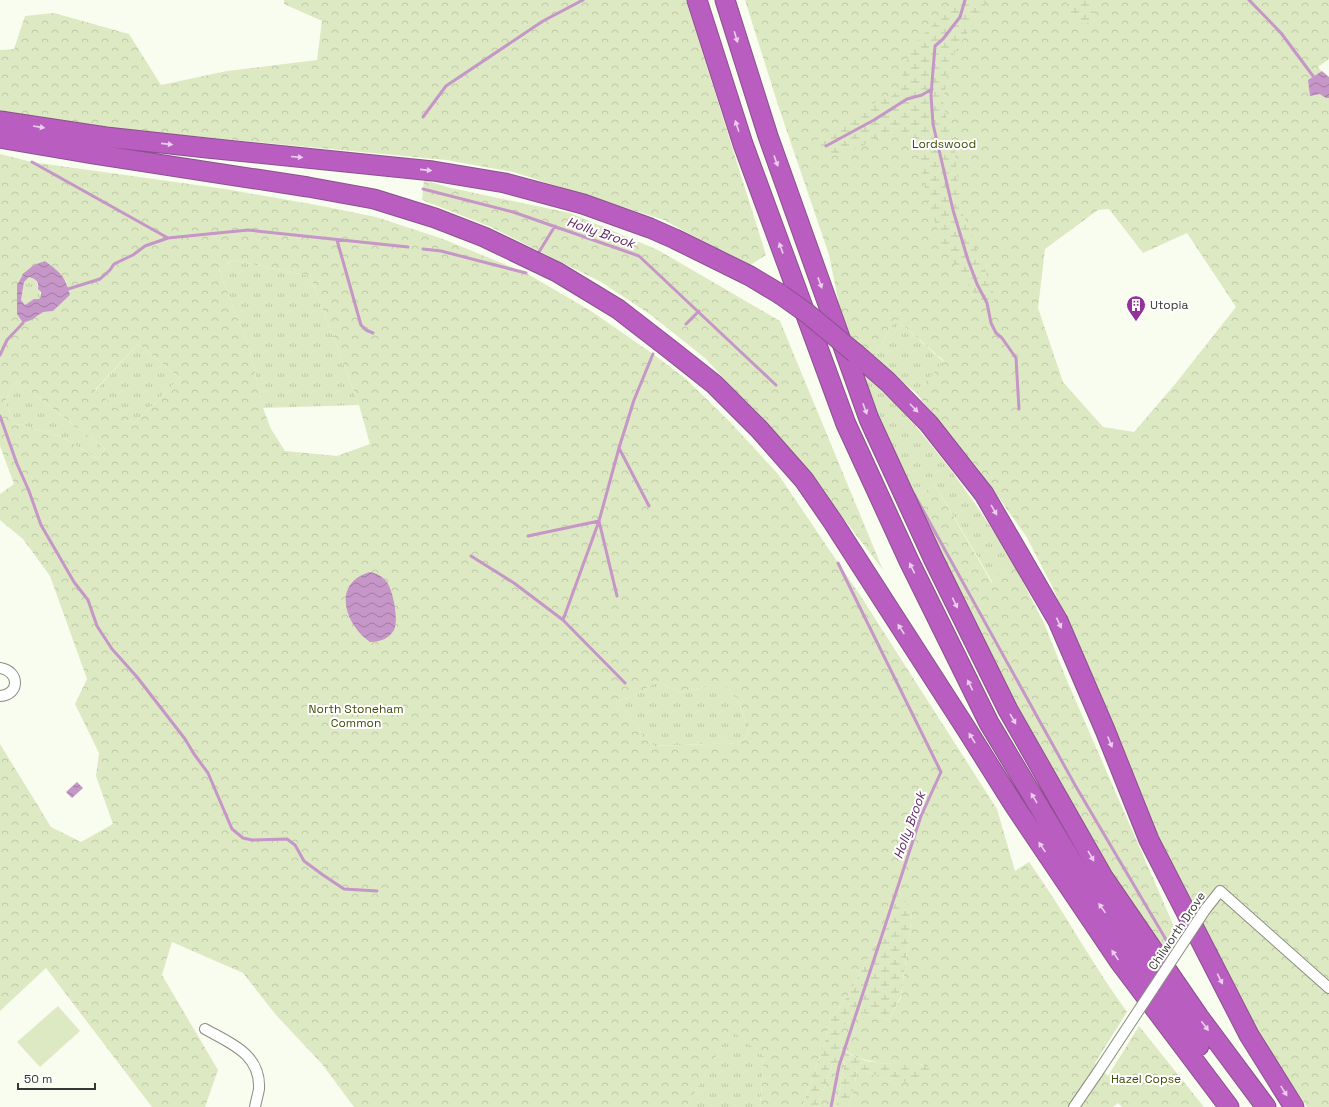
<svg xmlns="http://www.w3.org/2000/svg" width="1329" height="1107" viewBox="0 0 1329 1107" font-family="'Space Grotesk',sans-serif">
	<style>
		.grass { fill: url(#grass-tufts) }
		.forest { fill: url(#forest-crowns); fill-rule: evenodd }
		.wetland { fill: url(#wetland-marsh) }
		.pitch { fill: #dde9c2 }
		.water { fill: url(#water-waves); fill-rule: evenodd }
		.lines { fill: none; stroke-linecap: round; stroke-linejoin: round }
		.stream { stroke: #c596c7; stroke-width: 3 }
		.minor-casing { stroke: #898d80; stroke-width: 12 }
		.motorway-casing { stroke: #8b508e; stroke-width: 21 }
		.minor { stroke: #fff; stroke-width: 10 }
		.motorway { stroke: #b95ec0; stroke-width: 19 }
		.minor-bridge-casing { stroke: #898d80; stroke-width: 12; stroke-linecap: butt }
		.motorway-bridge-casing { stroke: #8b508e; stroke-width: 21; stroke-linecap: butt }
		.minor-bridge { stroke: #fff; stroke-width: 10 }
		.motorway-bridge { stroke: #b95ec0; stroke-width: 19 }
		.oneway { fill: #eacfec }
		.labels { text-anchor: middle; stroke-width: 4; stroke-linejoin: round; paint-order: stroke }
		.park-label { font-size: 12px; fill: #3f4e03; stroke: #fff }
		.poi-label { font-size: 12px; fill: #363732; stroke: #fff; text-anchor: start }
		.street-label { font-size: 12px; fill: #363732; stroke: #fff }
		.water-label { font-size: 13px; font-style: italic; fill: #5f2764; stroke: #fff }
	</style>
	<defs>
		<pattern id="grass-tufts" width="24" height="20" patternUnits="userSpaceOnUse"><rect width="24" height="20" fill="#dde9c2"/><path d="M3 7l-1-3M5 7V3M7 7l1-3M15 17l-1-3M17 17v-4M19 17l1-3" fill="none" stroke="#bec8a7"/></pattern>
		<pattern id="forest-crowns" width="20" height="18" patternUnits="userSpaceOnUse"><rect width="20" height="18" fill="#dde9c2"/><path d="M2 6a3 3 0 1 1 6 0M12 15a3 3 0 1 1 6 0" fill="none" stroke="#bec8a7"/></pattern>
		<pattern id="wetland-marsh" width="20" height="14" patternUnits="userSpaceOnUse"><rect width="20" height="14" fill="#dde9c2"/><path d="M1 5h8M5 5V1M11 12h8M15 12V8" fill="none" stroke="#bec8a7"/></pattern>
		<pattern id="water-waves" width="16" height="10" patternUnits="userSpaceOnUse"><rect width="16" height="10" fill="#c596c7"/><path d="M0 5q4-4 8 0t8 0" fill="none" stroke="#a17ba2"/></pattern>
	</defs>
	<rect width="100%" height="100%" fill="#f9fdef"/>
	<path class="grass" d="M232,260L310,276L359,405L263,408L250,351L219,270Z
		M29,277L36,280L41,296L39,299L25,305L21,300L24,281Z
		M896,319L944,362L916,393L873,358Z
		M138,344L180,378L134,423L95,391Z
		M856,365C917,420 968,489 1011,559L993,583L935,485L914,498L894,462Z
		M17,381L105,449L98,459L60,436L14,423L5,401Z
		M656,682L681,692L705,687H726L737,697L749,730L747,737L738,743L655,746L642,737L638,724L619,711L616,701L632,697Z
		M731,1029L764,1056L760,1107H686Z"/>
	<path class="forest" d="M284,0H686L766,255L749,266L664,220L513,172L446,160L119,129L0,111V50L14,49L25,16L54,13L129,34L161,85L227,71L317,60L322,21L284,4Z
		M745,0H1329V59L1318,67L1329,81V1107H1307L1267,1048L1192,912L1139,794L1053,588L1026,536L979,470L916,393L944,361L896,319L873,358L844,329L829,255L778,105ZM1109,209L1143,253L1187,233L1236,307L1176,383L1134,432L1103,427L1063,382L1038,308L1045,249L1098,210Z
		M0,154L32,162L225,189L322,206L376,217L443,239L526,273L591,311L653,354L686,379L730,422L778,474L860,595L997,809L1015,871L1029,862C1064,911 1092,964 1127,1012L1095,1063L1108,1076L1139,1026L1204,1107H1122L1118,1103L1113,1107H849L855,1084L857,1068L892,1082L923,1064L879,1063L858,1058L840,1048V1028L863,1013L889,1020L901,997L912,914L889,906L884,929L847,997L831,1018L824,1045L802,1107H760L764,1056L731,1030L686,1107H354L322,1064L276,1015L243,973L172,942L162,975L218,1070L205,1107H152L46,968L0,1011V744L51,827L81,842L113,824L96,776L99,753L75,704L87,679L50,576L23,539L0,520V494L14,484L0,446ZM232,260L310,276L359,405L370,444L337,456L285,451L271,429L263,408L250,351L219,270ZM45,261L66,281L70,295L53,311L17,314V285ZM138,344L180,378L134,423L95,390ZM17,381L105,449L98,459L60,436L14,423L5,401ZM656,682L681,692L705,687H726L737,697L749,730L747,737L738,743L655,746L642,737L638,724L619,710L616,701L632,697Z
		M424,180L451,188L570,213L658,250L780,321L883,570L794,454L705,358L651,315L601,282L491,227L422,200Z
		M935,485L992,583L1011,559L1044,623L1068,683L1176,931L1165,948L1108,871L977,632L914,498Z
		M845,1061L836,1107H818L832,1064Z"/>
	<path class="wetland" d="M951,0H988L950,60L943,102L950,136L954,145L960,201L963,214L993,291L994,301L982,304L978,300L942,246L936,224L929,209L917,147L908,138L898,134L880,136L862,146L839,155L821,149L817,139L826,131L854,117L869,105L892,96L900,89V81L904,71L911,47L937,21Z
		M1064,0H1087L1094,13L1089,23L1078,24L1071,17L1068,5Z
		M906,901L912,914L901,996L889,1020L863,1013L840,1028V1048C852,1056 866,1063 881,1063C897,1064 915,1060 930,1068L929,1075L921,1081L892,1082L857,1068L855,1084L849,1107H836L845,1061L832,1064L818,1107H802L824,1045L831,1018L847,997L884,929L889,906Z"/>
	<path class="pitch" d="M58,1006L80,1031L40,1067L17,1042Z"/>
	<path class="water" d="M1322,71L1329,77V98H1326L1320,94L1310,96L1308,80Z
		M45,261C61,273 65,276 70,295L53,311L43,312L31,320L23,323L17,314V285L24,273L34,265ZM29,277C36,279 39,281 38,289L41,292V296L39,299H34L25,305L21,300L24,282Z
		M370,572C376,573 382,576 386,581C393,589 399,620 394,630C389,639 379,642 370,642C345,625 331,583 370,572Z
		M77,782L83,788L72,798L66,792Z"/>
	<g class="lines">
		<path class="stream" d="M965,0L960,17L943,39L935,46L931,95L933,124L953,210L968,260L977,284L987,303L991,323L996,333L1002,338L1016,358L1019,409
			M1249,0L1281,33L1313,76
			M423,117L446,86L543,21L583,0
			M826,146L874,120L907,99L922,95L932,89
			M32,162L168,238
			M423,189L513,212L639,256L776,385
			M337,240L361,325L366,330L373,333
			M423,249L441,251L526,273
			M539,252L555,226
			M68,289L100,279L110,270L114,264L133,255L145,246L168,238L248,230L408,247
			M686,324L699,311
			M0,355L7,340L23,323
			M0,416L17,464L29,491L41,525L74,582L88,600L97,626L112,649L137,677L185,739L194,754L208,773L232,829L243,838L252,840L287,839L295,845L304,861L323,875L344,889L377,891
			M619,448L649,506
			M914,494L1075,785L1168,943
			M528,536L599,521L617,596
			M471,556L514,583L563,620L625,683
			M563,620L599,521L619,448L634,400L653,354
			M831,1107L839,1066L884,929L921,816L941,772L838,563"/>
		<defs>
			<path id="minor" d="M0,668C20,671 20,695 0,696
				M1205,910L1220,891L1329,988
				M205,1029C230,1043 261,1054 259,1089C258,1095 256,1101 255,1107
				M1074,1107L1098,1072"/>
			<path id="motorway" d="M697,0L743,144L846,424L909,561L989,723L1089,890L1199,1046
				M725,0L768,136L869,419L934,560L1008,710L1103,877L1199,1017L1266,1107
				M0,121L106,137L207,148L433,171L505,183L583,204L650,228L675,239L750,276L780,294
				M0,138L93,154L308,187L374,199L435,218L484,237L557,272L618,309L671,350L714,384L759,429L804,480L833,522L967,730L1014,805L1119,961L1229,1107
				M855,353L888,382L929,424L984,494L1058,621L1105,730L1149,840L1249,1035L1294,1107"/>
		</defs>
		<use href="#minor" class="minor-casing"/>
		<use href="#motorway" class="motorway-casing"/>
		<use href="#minor" class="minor"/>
		<use href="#motorway" class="motorway"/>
		<defs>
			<path id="minor-bridge" d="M1098,1072L1205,910"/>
			<path id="motorway-bridge" d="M780,294L808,314L855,353"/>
		</defs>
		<use href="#minor-bridge" class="minor-bridge-casing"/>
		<use href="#motorway-bridge" class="motorway-bridge-casing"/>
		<use href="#minor-bridge" class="minor-bridge"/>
		<use href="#motorway-bridge" class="motorway-bridge"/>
	</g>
	<defs><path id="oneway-solid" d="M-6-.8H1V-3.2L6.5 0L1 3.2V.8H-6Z"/></defs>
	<g class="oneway">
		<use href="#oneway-solid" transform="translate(736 37) rotate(73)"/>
		<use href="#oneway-solid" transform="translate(737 126) rotate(-108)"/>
		<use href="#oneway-solid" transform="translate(39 127) rotate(9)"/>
		<use href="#oneway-solid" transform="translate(167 144) rotate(6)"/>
		<use href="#oneway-solid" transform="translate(297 157) rotate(5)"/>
		<use href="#oneway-solid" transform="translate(776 161) rotate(70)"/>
		<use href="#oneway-solid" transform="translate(426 170) rotate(6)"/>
		<use href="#oneway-solid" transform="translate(781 248) rotate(-110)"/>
		<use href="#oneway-solid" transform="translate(820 283) rotate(70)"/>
		<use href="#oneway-solid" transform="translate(914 408) rotate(46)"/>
		<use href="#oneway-solid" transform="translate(865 409) rotate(70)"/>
		<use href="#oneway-solid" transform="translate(994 510) rotate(60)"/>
		<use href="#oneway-solid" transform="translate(912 568) rotate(-116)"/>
		<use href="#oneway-solid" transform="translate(955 603) rotate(64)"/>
		<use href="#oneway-solid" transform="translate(1059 623) rotate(65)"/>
		<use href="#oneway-solid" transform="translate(901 629) rotate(-123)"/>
		<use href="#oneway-solid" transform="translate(970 685) rotate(-116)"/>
		<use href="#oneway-solid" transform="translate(1013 719) rotate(60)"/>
		<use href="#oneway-solid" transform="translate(972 738) rotate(-122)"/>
		<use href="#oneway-solid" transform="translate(1110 742) rotate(68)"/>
		<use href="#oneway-solid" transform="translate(1034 798) rotate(-121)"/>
		<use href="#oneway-solid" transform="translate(1042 847) rotate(-124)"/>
		<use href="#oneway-solid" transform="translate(1091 856) rotate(60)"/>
		<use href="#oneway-solid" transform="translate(1102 908) rotate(-125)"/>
		<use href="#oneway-solid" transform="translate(1115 955) rotate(-124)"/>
		<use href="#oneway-solid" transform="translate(1220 979) rotate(63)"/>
		<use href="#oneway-solid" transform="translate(1205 1026) rotate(53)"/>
		<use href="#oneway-solid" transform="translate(1284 1091) rotate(58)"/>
	</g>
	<defs>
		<symbol id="building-pin" viewBox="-11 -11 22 30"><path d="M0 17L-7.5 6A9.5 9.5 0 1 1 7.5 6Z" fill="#92329a" stroke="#fff"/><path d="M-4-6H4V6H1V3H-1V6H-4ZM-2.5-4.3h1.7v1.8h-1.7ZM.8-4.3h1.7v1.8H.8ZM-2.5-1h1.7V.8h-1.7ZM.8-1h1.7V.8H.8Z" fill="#fff"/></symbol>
	</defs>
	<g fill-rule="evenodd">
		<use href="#building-pin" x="1125" y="294" width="22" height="30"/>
	</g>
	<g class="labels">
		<g class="park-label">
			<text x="944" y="148">Lordswood</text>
			<text x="356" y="713">North Stoneham<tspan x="356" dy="14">Common</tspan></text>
			<text x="1146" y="1083">Hazel Copse</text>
		</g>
		<g class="poi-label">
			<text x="1150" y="309">Utopia</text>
		</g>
		<g class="street-label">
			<text transform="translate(1177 931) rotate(-56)" y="4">Chilworth Drove</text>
		</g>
		<g class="water-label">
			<text transform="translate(601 232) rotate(19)" y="5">Holly Brook</text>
			<text transform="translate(909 825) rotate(-70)" y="5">Holly Brook</text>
		</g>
	</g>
	<path d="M18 1083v6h77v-6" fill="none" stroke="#363732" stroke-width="2"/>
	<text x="24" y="1083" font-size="12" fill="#363732" stroke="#ffffff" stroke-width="3" paint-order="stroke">50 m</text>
</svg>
